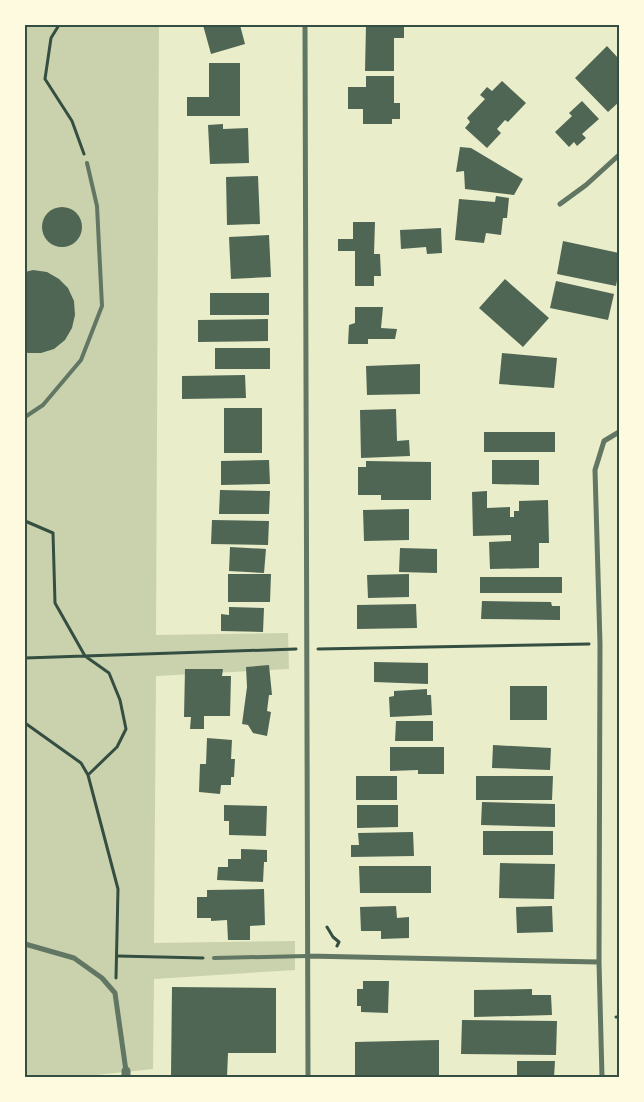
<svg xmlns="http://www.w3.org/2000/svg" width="644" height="1102" viewBox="0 0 644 1102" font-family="'Open Sans',sans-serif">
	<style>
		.green { fill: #cad2ad }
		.building { fill: #4f6655 }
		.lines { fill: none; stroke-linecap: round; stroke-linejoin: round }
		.path { stroke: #344e41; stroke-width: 3 }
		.service { stroke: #617663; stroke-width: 4 }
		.minor { stroke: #617663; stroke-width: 5 }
		.tertiary { stroke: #617663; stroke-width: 9 }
		.neatline { fill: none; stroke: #344e41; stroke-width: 2 }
	</style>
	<rect width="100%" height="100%" fill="#e9edc9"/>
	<path class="green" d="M25,25H159L156,635L288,633L289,669L156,676L154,943L295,941V970L154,979L153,1069L77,1077H25Z"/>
	<path class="building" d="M203,25H240L245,44L211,54Z
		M366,25H404V38H394V71H365Z
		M607,46L619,59V102L608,112L575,78Z
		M209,63H240V116H187V97H209Z
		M366,76H394V103H400V119H392V124H363V109H348V87H366Z
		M502,81L526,103L508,122L505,120L497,129L501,133L487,148L465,128L470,122L467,118L485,99L480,95L487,87L492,91Z
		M582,101L599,119L582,134L586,138L577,146L574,142L569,147L555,132L572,116L569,113Z
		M223,124V129L248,128L249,163L210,164L208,125Z
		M460,147L471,148L523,179L514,195L465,189L464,171L456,172Z
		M258,176L260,224L227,225L226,177Z
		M496,196L509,198L507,218H503L501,235L486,233L484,243L455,240L459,199L495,202Z
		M42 227a20 20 0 1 1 40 0a20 20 0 1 1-40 0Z
		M353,222H375L374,254H380L381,276H374V286H355V251H338V239H353Z
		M441,228L442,253L427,254L426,247L401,249L400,230Z
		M269,235L271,277L231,279L229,237Z
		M563,241L619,253V270L616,286L557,274Z
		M33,270L47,272L59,279L68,288L74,301L75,315L72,328L65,340L54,349L41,353H28L25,352V272Z
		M505,279L549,318L523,347L479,308Z
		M556,281L614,294L608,320L550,308Z
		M210,293H269V315H210Z
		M355,307H383L381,328L397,329L395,339H368V344H348L349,325L355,323Z
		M268,319V341L198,342V320Z
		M215,348H270V369H215Z
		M502,353L557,358L554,388L499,384Z
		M420,364V394L367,395L366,366Z
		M245,375L246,398L182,399V376Z
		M224,408H262V453H224Z
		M396,409L397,441L409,440L410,456L361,458L360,410Z
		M484,432H555V452H484Z
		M269,460L270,484L221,485V461Z
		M492,460H539V485L492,484Z
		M366,461L431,462V500H381V495H358V467H366Z
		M220,490L270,491L269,514H219Z
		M487,491V508L510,507V517H514V511H519V501L548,500L549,543H539V568L490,569L489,542L511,541V535L473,536L472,492Z
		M409,509V540L364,541L363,510Z
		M212,520L269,521L268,545L211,544Z
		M230,547L266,549L264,573L229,571Z
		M400,548L437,549V573L399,572Z
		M228,574H271L270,602H228Z
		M409,574V597L368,598L367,575Z
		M480,577H562V593H480Z
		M482,601L551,602L552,606H560V620L481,619Z
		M416,604L417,628L357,629V605Z
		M229,607L264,608L263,632L221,631V614L229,615Z
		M374,662L428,663V684L374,682Z
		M269,665L272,695H269L267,711L271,712L267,736L253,733L248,725L242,724L247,687L246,667Z
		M185,669H223L222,676H231L230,716H204V729H190L191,717H184Z
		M510,686H547V720H510Z
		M427,689V695H431L432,715L390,717L389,697L394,696V691Z
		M396,721H433V741H395Z
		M207,738L232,740L231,759H235L234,777H231V785H221L220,794L199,792L200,764H206Z
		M493,745L551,748L550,770L492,768Z
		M390,747H444V774H418V770L390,771Z
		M356,776H397V800H356Z
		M476,776H553L552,800H476Z
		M482,802L555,804V827L481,825Z
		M224,805L267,806L266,836L229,835V821H224Z
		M357,805H398V827L357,828Z
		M483,831H553V855H483Z
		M413,832L414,856L351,857V845H359L358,833Z
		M241,849L267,850V862H264L263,882L217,880L218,867H228V859H241Z
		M500,863L555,864L554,899L499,898Z
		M359,866H431V893H360Z
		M264,889L265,925L250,926V940H228L227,920L211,921V918H197V897H207V890Z
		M396,906L397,918L409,917V938L381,939V931H361L360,907Z
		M552,906L553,932L517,933L516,907Z
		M363,981H389L388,1013L361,1012V1006H357V989H363Z
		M172,987L276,988V1053H228L227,1077H171Z
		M532,989V995H551L552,1015L474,1017V990Z
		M462,1020L557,1021L556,1055L461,1054Z
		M439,1040V1077H355V1042Z
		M517,1061H555L554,1077H517Z"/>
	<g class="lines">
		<path class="path" d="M59,25L51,38L45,79L72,121L84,154
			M25,521L53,533L55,603L85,656L109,673L120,700L126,729L117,747L88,775
			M318,649L589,644
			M25,658L296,649
			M25,723L81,763L88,775L118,889L116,978
			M327,927L333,937L339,942L337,946
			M118,956L203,958
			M616,1017H619"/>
		<path class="service" d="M25,417L43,405L81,360L102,306L97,206L87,163
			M214,958L307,956"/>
		<path class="minor" d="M305,25L308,1077
			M560,204L586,185L619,155
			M25,944L74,958L102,978L115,993L126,1071
			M307,956L599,962
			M602,1077L599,962L600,644L595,470L604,441L619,432"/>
		<path class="tertiary" d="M126,1071V1077"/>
	</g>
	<rect width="644" height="1102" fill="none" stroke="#fefae0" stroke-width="52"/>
	<rect x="26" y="26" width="592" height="1050" class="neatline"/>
</svg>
